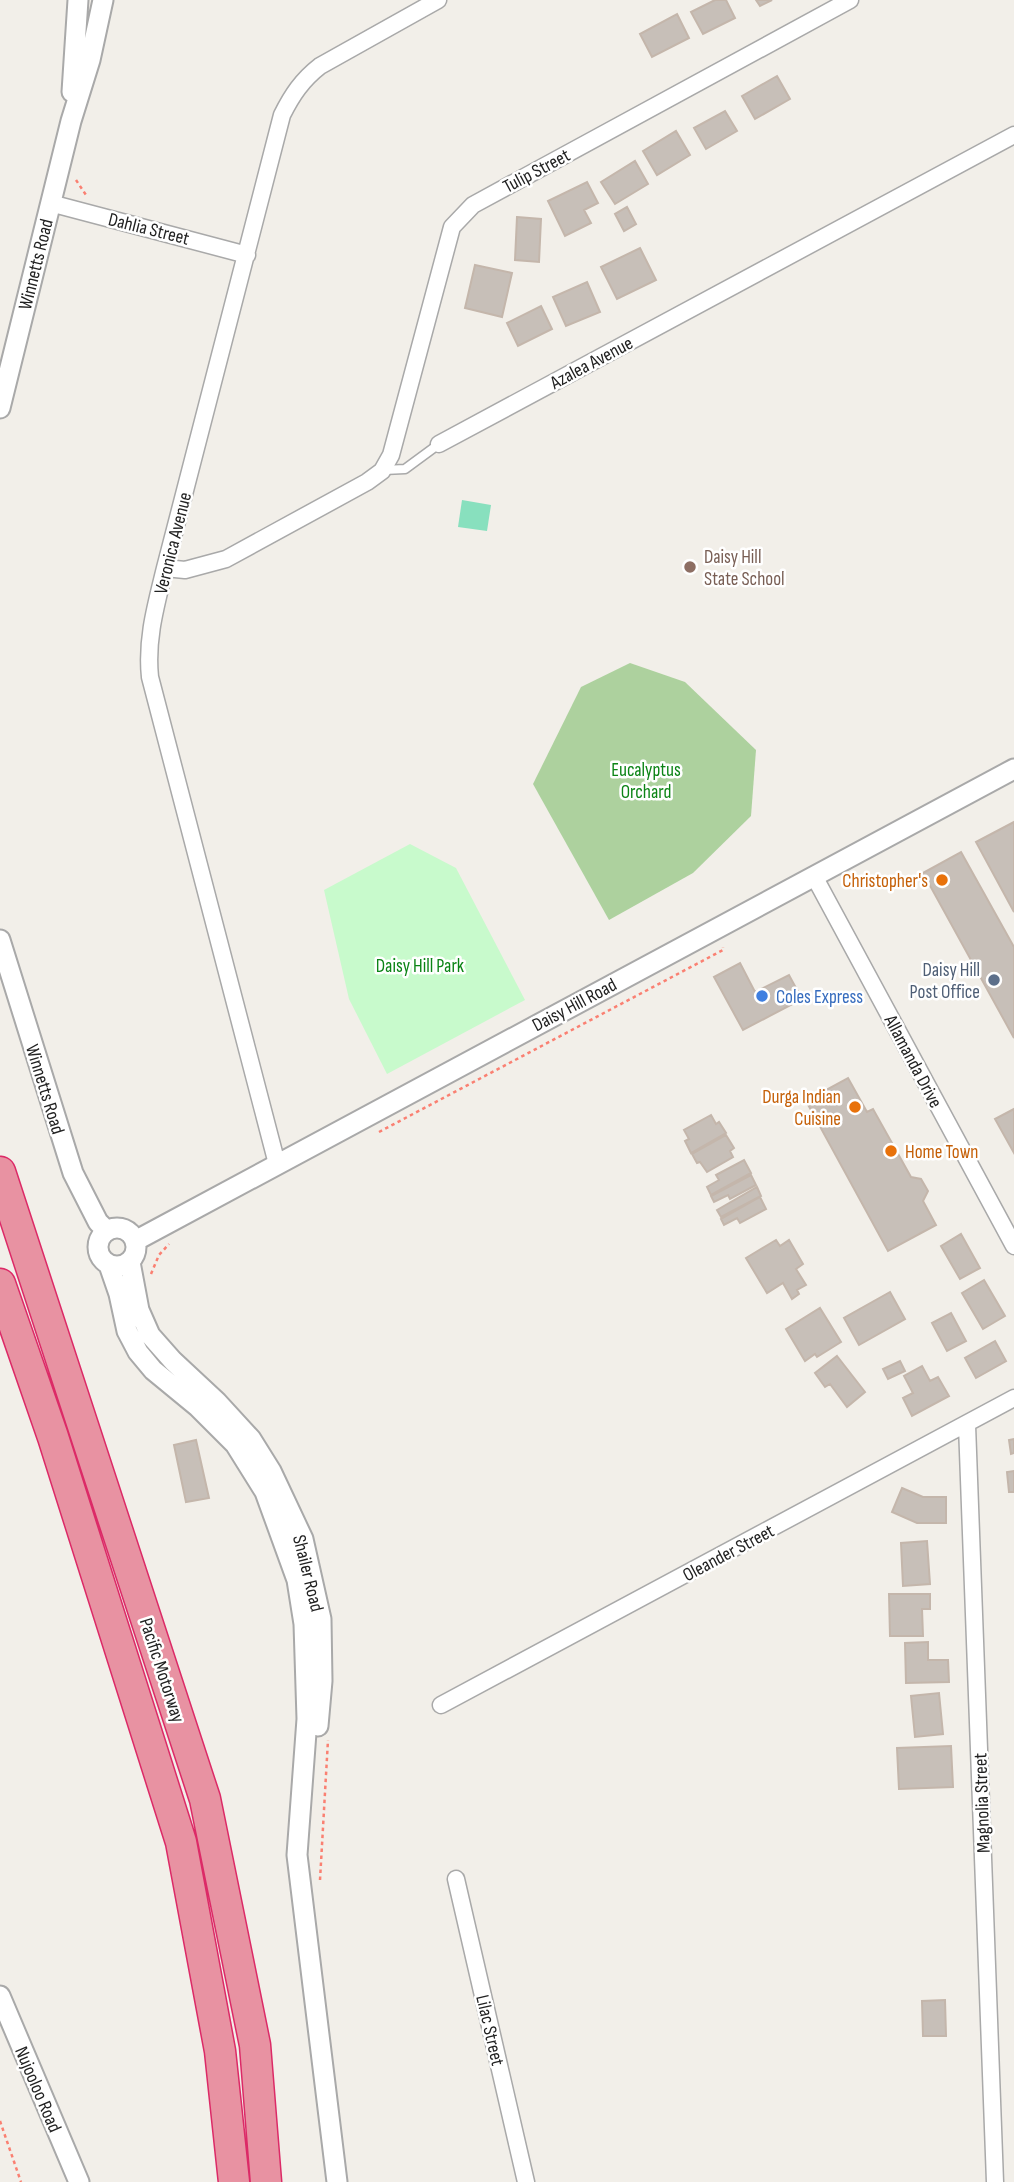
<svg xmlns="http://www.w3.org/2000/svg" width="1014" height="2182" viewBox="0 0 1014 2182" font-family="'Sofia Sans Condensed',sans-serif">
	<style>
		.forest { fill: #add19e }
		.park { fill: #c8facc }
		.pitch { fill: #88e0be }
		.building { fill: #c7bfb8; stroke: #c4b6ab; stroke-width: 2 }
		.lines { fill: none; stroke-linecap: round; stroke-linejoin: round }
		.service-casing { stroke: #a9a9a9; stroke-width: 11 }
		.minor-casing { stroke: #a9a9a9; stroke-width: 19 }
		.tertiary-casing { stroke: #a9a9a9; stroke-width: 23 }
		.motorway-casing { stroke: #dc2a67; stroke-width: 33 }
		.path { stroke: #fa8072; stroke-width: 2.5; stroke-dasharray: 3.5 3.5; stroke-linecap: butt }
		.service { stroke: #fff; stroke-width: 8 }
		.minor { stroke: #fff; stroke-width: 16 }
		.tertiary { stroke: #fff; stroke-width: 19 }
		.motorway { stroke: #e892a2; stroke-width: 30 }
		.education-dot { fill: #8d6e63; stroke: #fff; stroke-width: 2.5 }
		.food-dot { fill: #e8710a; stroke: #fff; stroke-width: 2.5 }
		.service-dot { fill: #5c6f8a; stroke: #fff; stroke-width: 2.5 }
		.shop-dot { fill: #3f7fe0; stroke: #fff; stroke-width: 2.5 }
		.labels { text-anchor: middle; stroke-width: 5; stroke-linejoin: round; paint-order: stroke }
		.street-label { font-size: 19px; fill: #222; stroke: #fff }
		.education-label { font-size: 19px; fill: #785e54; stroke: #fff; text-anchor: start }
		.park-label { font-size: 19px; fill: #0c8416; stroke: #fff }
		.food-label { font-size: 19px; fill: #c56008; stroke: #fff; text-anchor: end }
		.service-label { font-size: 19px; fill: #4e5e75; stroke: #fff; text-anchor: end }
		.shop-label { font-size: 19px; fill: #366cbe; stroke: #fff; text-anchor: start }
	</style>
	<rect width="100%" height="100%" fill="#f2efe9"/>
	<path class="forest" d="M630,663L685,682L756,750L751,816L693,873L609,920L533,784L581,687Z"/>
	<path class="park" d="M410,844L456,868L525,1000L387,1074L349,999L324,890Z"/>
	<path class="pitch" d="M462,500L491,505L487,531L458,527Z"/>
	<path class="building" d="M715,0H726L735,18L703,34L691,12Z
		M756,0H772L760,6Z
		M677,14L689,38L652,57L640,34Z
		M777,76L790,99L755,119L742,96Z
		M725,111L737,131L706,149L694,128Z
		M676,131L690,155L657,175L643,151Z
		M635,161L648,184L615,204L601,182Z
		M587,182L598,203L584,210L591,223L565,236L548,201Z
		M627,207L636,224L624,231L615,214Z
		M517,217L541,219L539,262L515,260Z
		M640,248L656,280L617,299L601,267Z
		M475,265L512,273L502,317L465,308Z
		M587,282L600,312L566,326L553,297Z
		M541,306L552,329L518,346L507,323Z
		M1014,822V912L976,842Z
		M961,852L1014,947V1038L923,873Z
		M740,963L755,992L789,975L802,999L743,1030L714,977Z
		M848,1078L867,1112L873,1109L911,1177L921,1179L928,1191L923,1201L936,1225L888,1251L806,1101Z
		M1014,1109V1153L995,1119Z
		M711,1115L716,1124L719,1122L726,1133L691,1153L685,1141L689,1139L684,1130Z
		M726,1135L734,1148L730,1151L733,1157L707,1172L700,1162L697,1163L692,1154Z
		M744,1160L751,1173L711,1195L707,1187L719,1180L716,1175Z
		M751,1175L756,1185L730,1199L728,1195L714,1202L711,1196Z
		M757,1187L761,1196L721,1217L717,1210Z
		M760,1197L766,1209L740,1223L737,1218L724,1225L721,1219Z
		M961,1234L980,1268L960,1279L941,1246Z
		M776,1240L780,1246L789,1240L803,1264L796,1269L806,1285L797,1290L799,1294L792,1299L783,1283L767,1293L746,1258Z
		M984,1280L1005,1316L983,1329L962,1293Z
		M890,1292L905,1319L859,1345L844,1318Z
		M820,1308L841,1342L817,1357L815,1354L805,1361L786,1329Z
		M951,1313L966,1341L947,1351L932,1323Z
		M995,1341L1006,1361L976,1378L965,1358Z
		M837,1356L865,1392L847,1407L830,1384L825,1387L815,1373Z
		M900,1361L905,1371L888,1379L883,1369Z
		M922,1366L930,1381L938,1377L949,1396L912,1416L903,1398L913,1393L904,1376Z
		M1014,1439V1453L1011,1454L1009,1440Z
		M196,1440L209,1498L186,1502L174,1445Z
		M1014,1471V1492H1009L1007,1472Z
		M902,1488L923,1497H946V1523H917L892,1512Z
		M927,1541L930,1584L903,1586L901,1543Z
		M889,1594H930V1609H922L923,1636H890Z
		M928,1642V1660H948L949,1682L906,1683L905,1643Z
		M939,1693L943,1734L915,1737L911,1696Z
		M951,1746L953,1787L899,1789L897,1748Z
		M945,2000L946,2036H923L922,2001Z"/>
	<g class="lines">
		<defs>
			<path id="service" d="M384,470L405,469L439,444"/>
			<path id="minor" d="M50,203L247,255
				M439,444L1014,135
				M165,568L185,570L226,559L367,482L382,471L391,455L452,227L473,205L850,0
				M814,876L1014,1246
				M277,1164L150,677C146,639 156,605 165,568L282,115C292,95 302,80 320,66L438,0
				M967,1425L995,2182
				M441,1705L1014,1398
				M456,1879L526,2182"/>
			<path id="tertiary" d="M72,92L78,0
				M0,408L71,121L90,60L103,0
				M0,940L73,1173L98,1222L107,1231
				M98 1247a19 19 0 1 1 38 0a19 19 0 1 1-38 0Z
				M135,1241L1014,769
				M130,1262L139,1310L150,1335L173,1361L217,1402L251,1439L271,1471L303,1539L321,1619L322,1681L318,1726
				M109,1265L119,1294L127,1331L138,1352L153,1370L198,1407L235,1444L265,1492L297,1580L304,1624L307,1719L297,1855L337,2182
				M0,1996L79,2182"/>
			<path id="motorway" d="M0,1172L205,1799L255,2045L266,2182
				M0,1284L53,1437L181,1842L220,2051L234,2182"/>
		</defs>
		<use href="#service" class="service-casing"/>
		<use href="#minor" class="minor-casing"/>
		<use href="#tertiary" class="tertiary-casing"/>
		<use href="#motorway" class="motorway-casing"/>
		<path class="path" d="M76,180L86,195
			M379,1132L723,950V947
			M151,1274L159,1255L169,1244
			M320,1880L328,1740
			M0,2121L21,2182"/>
		<use href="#service" class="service"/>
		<use href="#minor" class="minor"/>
		<use href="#tertiary" class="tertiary"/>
		<use href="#motorway" class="motorway"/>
	</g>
	<circle class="education-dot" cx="690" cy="567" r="7"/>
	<g class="food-dot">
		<circle cx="942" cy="880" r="7"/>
		<circle cx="855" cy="1107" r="7"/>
		<circle cx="891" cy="1151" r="7"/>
	</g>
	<circle class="service-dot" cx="994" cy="980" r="7"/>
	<circle class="shop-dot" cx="762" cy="996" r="7"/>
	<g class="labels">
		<g class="street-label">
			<text transform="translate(536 170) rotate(-28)" y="7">Tulip Street</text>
			<text transform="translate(149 228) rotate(14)" y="7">Dahlia Street</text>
			<text transform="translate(35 264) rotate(-76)" y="7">Winnetts Road</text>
			<text transform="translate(591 362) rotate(-28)" y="7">Azalea Avenue</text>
			<text transform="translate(172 543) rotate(-76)" y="7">Veronica Avenue</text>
			<text transform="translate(574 1004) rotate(-28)" y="7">Daisy Hill Road</text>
			<text transform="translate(914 1061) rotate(62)" y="7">Allamanda Drive</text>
			<text transform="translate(46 1089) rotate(73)" y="7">Winnetts Road</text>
			<text transform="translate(728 1552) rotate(-28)" y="7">Oleander Street</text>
			<text transform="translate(309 1573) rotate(76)" y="7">Shailer Road</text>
			<text transform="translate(163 1670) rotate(72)" y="7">Pacific Motorway</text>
			<text transform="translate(981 1803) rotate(-92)" y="7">Magnolia Street</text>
			<text transform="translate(491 2030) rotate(77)" y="7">Lilac Street</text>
			<text transform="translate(39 2089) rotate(67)" y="7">Nujooloo Road</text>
		</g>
		<g class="education-label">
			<text x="704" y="563">Daisy Hill<tspan x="704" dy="22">State School</tspan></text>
		</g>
		<g class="park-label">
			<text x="646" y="776">Eucalyptus<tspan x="646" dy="22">Orchard</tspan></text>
			<text x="420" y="972">Daisy Hill Park</text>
		</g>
		<g class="food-label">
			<text x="928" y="887">Christopher's</text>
			<text x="841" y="1103">Durga Indian<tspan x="841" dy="22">Cuisine</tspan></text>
			<text x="905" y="1158" text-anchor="start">Home Town</text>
		</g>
		<g class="service-label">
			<text x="980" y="976">Daisy Hill<tspan x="980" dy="22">Post Office</tspan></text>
		</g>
		<g class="shop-label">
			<text x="776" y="1003">Coles Express</text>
		</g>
	</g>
</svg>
